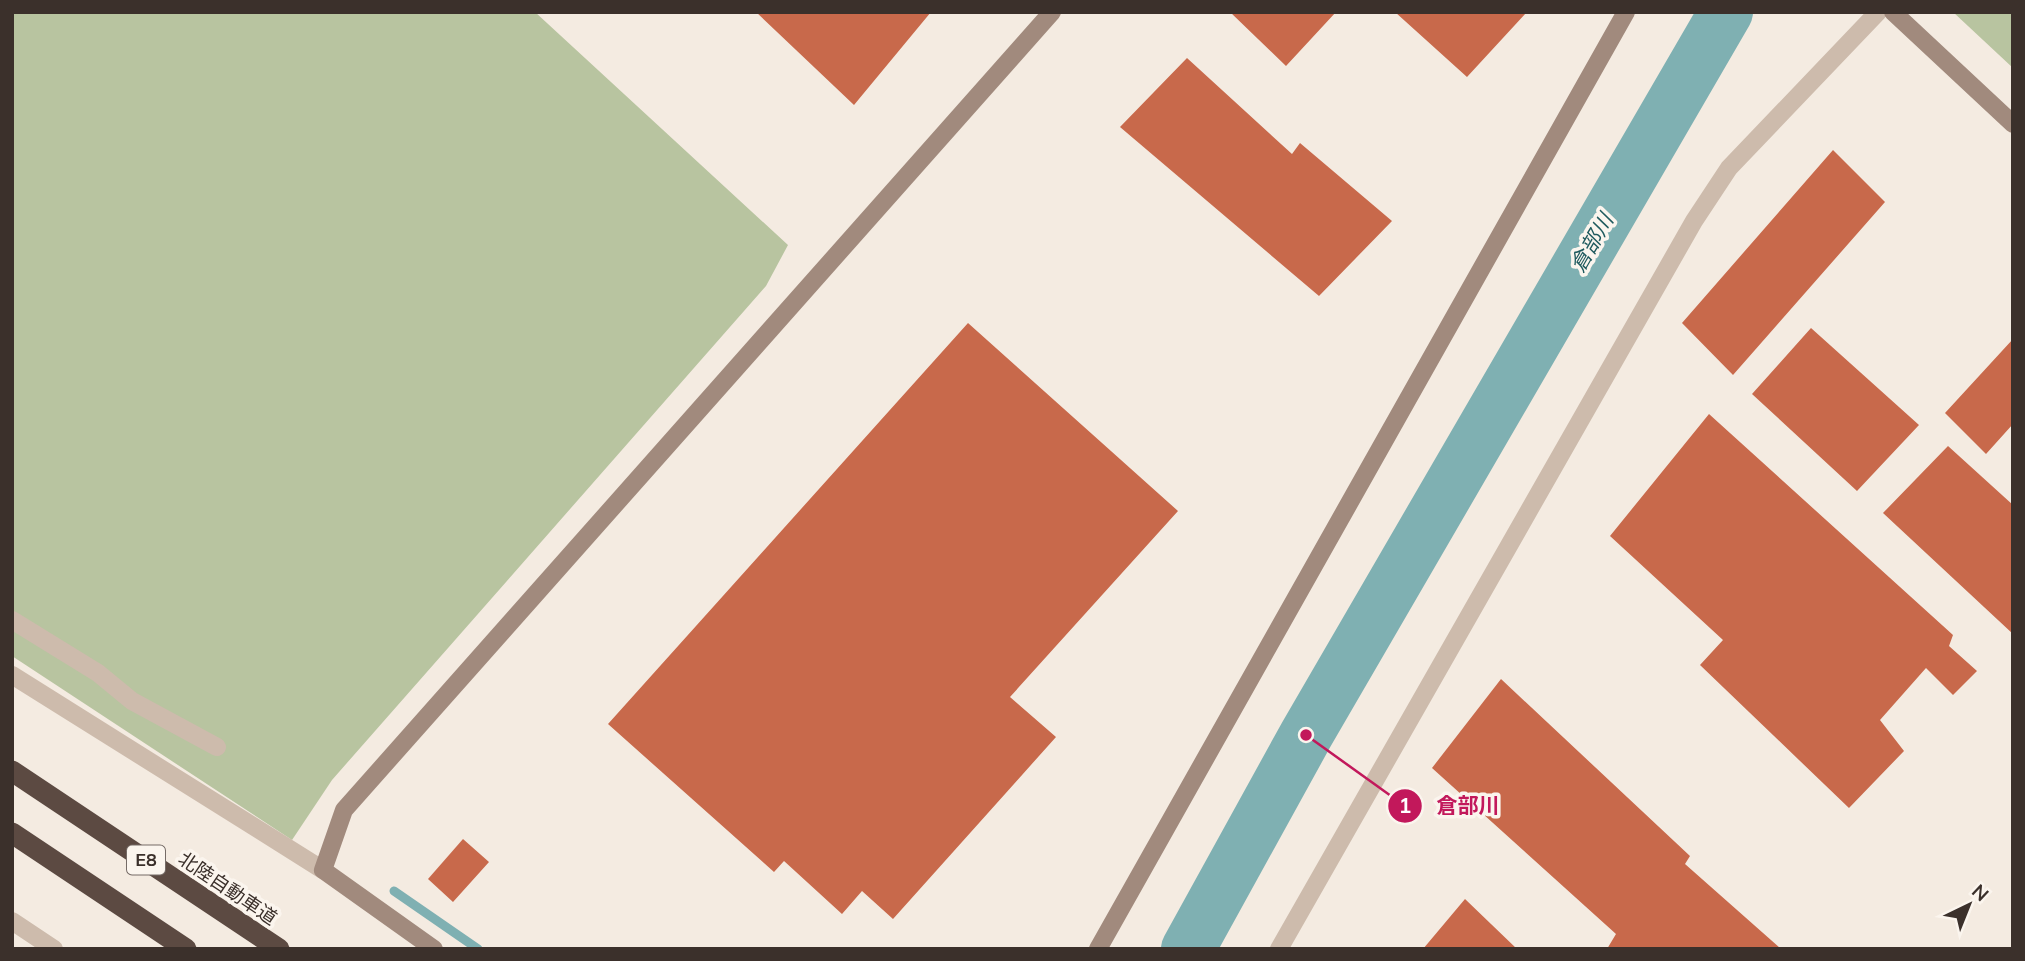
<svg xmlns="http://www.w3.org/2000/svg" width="2025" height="961" viewBox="0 0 2025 961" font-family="Mulish,'Noto Sans JP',sans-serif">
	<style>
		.green { fill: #b8c4a0 }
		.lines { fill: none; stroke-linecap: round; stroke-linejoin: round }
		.stream { stroke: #7fb0b2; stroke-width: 9 }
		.river { stroke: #7fb0b2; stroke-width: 54 }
		.building { fill: #c8694b }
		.street { stroke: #cdbbac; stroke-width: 18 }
		.secondary { stroke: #a18a7d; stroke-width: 18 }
		.highway { stroke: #5c4a42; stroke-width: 21 }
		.labels { text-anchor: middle; stroke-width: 7; stroke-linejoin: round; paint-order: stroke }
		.shield { fill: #fbf5ee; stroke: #756b66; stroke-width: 2 }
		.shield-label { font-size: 18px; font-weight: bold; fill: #3b302b }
		.street-label { font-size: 19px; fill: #3b302b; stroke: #fbf5ee }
		.water-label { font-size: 21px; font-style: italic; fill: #1f5a5e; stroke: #fbf5ee }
		.leader { fill: none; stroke: #c2185b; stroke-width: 2.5 }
		.callout-dot { fill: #c2185b; stroke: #fbf5ee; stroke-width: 2.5 }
		.mark-label { font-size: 21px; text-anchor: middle; font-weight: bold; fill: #fff }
		.callout-label { font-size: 21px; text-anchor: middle; font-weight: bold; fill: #c2185b; stroke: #fbf5ee; stroke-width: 7; stroke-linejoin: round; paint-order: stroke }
	</style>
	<rect width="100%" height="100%" fill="#f4ebe1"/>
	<path class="green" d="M12,12H535L788,245L766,286L332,780L292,840L12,656Z
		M1953,12H2013V68Z"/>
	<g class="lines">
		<path class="stream" d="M394,891L478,949"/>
		<path class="river" d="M1188,949L1306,735L1726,12"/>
	</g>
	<path class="building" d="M756,12H931L854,105Z
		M1230,12H1336L1286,66Z
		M1395,12H1527L1467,77Z
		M1187,58L1292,154L1300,143L1392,221L1319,296L1120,127Z
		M1833,150L1885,202L1733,375L1682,323Z
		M968,323L1178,511L1010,697L1056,737L893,919L862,891L842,914L784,861L774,872L608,724Z
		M1811,328L1919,425L1857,491L1752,394Z
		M2013,339V424L1986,454L1945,413Z
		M1709,414L1953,635L1949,646L1977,671L1953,695L1926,668L1880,720L1904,751L1849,808L1700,665L1723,640L1610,536Z
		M1948,446L2013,505V634L1883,513Z
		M1501,679L1690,856L1685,864L1781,949H1607L1616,934L1432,768Z
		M463,839L489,862L453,902L428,879Z
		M1465,899L1517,949H1423Z"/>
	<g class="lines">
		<path class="street" d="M12,620L98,673L132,701L217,747
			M12,675L323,870
			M12,921L54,949
			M1279,949L1694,221L1729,168L1878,12"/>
		<path class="secondary" d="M1893,12L2013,124
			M434,949L323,870L344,810L1052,12
			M1098,949L1626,12"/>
		<path class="highway" d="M12,771L279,949
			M12,833L186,949"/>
	</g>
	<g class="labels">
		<rect class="shield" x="127" y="845.5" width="38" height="29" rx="5"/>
		<g class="shield-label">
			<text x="146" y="866">E8</text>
		</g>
		<g class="street-label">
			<text transform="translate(228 888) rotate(34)" y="7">北陸自動車道</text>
		</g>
		<g class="water-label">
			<text transform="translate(1592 243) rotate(-60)" y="7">倉部川</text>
		</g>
	</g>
	<path class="leader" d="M1306 735L1405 806"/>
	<g class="callout-dot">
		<circle cx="1306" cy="735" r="7"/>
		<circle cx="1405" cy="806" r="18"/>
	</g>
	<g class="mark-label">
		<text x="1405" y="813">1</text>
	</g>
	<g class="callout-label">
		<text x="1468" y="813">倉部川</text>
	</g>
	<rect width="2025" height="961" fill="none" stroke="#3b302b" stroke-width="28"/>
	<g transform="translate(1969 905) rotate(43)" stroke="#fbf5ee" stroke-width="5" paint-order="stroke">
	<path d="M0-5L12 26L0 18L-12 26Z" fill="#3b302b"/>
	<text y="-10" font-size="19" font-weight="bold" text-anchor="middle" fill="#3b302b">N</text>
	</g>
</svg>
